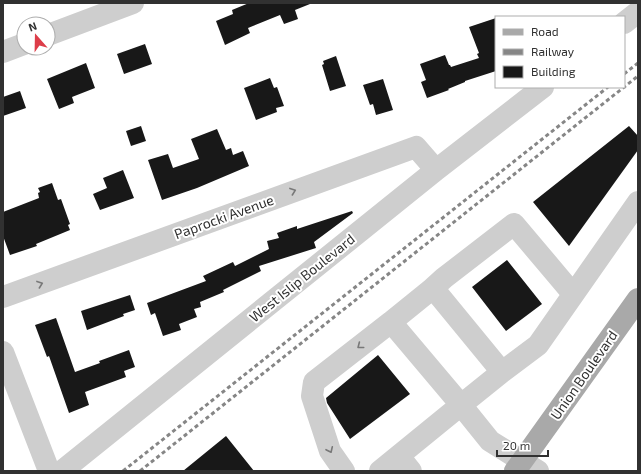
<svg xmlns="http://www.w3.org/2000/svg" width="641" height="474" viewBox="0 0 641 474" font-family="'Exo 2',sans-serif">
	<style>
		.building { fill: #181818 }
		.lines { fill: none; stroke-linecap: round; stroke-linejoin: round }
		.minor { stroke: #cecece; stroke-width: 22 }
		.major { stroke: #a9a9a9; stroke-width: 22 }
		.rail { stroke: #868686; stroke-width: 3; stroke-dasharray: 4 3; stroke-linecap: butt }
		.oneway { stroke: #787878 }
		.labels { text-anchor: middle; stroke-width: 4; stroke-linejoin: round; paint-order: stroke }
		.street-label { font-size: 14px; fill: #313131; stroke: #fff }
	</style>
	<rect width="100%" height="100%" fill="#fff"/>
	<path class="building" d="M249,3H309L310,4L295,10L298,19L284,24L280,15L248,28L250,33L225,45L216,21L233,14L232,10Z
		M496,18V71L465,81V82L448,89L449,90L427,98L421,82L426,80L420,64L445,55L449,65H450L451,67L479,58L477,54L479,53L469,27Z
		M145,44L152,64L124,74L117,54Z
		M336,56L346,86L330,91L322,65L324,64L323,61Z
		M86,63L95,88L72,97L74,103L59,109L47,79Z
		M270,78L274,88L277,87L284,106L276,108L277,112L256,120L244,88Z
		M383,79L393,110L376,115L373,104L370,105L363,85Z
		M20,91L26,108L3,116V97Z
		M141,126L146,141L131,146L126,131Z
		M629,126L638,136V150L569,246L533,202Z
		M217,129L226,150L231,148L233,155L243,151L249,166L197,188L162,200L148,160L168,154L173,168L199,159L191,139Z
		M123,170L134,198L100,210L93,194L107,188L103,178Z
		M52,183L58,200L61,199L70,224L68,225L70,230L36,244L37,246L10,255L3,236V212L39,198L38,193L40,192L38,188Z
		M352,211L353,213L314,242L316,248L259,266L261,271L223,290L224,292L200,302L201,307L194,309L197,317L179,324L181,330L163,336L155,313L151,315L147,303L206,281L203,276L233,262L235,266L269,249L267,241L279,238L277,233L297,226V229Z
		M507,260L542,304L506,331L472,287Z
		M130,295L135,310L123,314L124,316L87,330L81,311Z
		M56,318L75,372L100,363L99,361L129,350L135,367L124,371L126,377L85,392L89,405L69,413L49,356L47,357L35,325Z
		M378,355L410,394L350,439L327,403L326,398Z
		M226,436L254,471H183Z"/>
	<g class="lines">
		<path class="minor" d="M624,23L638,12
			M48,35L133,3
			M3,52L24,44
			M433,288L444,278L514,224L573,294
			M3,297L416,147L436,170
			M3,352L49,471
			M502,372L538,345L638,202
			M399,456L411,471
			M62,471L436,170L543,87
			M344,471L330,451L312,396L314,382L391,322
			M380,471L461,405L391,322L433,288L502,372L461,405L490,441L538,471"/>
		<path class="major" d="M515,471L638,299"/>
		<path class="rail" d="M624,74L638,63
			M123,471L608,87
			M140,471L638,76"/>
	</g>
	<defs><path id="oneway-chevron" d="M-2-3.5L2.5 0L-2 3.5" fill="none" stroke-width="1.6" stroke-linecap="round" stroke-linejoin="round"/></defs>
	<g class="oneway">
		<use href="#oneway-chevron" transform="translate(293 191) rotate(-20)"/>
		<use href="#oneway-chevron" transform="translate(40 284) rotate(-20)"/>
		<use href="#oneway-chevron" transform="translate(360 346) rotate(142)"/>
		<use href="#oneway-chevron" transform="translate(330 450) rotate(65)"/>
	</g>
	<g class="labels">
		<g class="street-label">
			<text transform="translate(224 217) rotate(-20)" y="5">Paprocki Avenue</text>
			<text transform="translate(302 278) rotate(-39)" y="5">West Islip Boulevard</text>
			<text transform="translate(584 375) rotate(-55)" y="5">Union Boulevard</text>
		</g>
	</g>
	<rect width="641" height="474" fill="none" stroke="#313131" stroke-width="8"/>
	<rect x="495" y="16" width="130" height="72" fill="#ffffff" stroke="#adadad"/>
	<rect x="503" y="29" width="20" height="6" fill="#a9a9a9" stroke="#adadad"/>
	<text x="531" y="36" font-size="12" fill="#313131">Road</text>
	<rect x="503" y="49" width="20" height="6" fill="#868686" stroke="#adadad"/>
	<text x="531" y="56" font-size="12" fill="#313131">Railway</text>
	<rect x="503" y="66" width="20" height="12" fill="#181818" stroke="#adadad"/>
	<text x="531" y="76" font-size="12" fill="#313131">Building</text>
	<g transform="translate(36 36) rotate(340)"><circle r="19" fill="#ffffff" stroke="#adadad"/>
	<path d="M0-3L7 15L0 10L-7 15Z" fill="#dd3d49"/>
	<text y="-6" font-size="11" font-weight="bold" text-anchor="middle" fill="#313131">N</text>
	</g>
	<path d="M497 450v6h51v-6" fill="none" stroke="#313131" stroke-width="2"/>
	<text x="503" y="450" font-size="12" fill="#313131" stroke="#ffffff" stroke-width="3" paint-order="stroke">20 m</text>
</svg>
